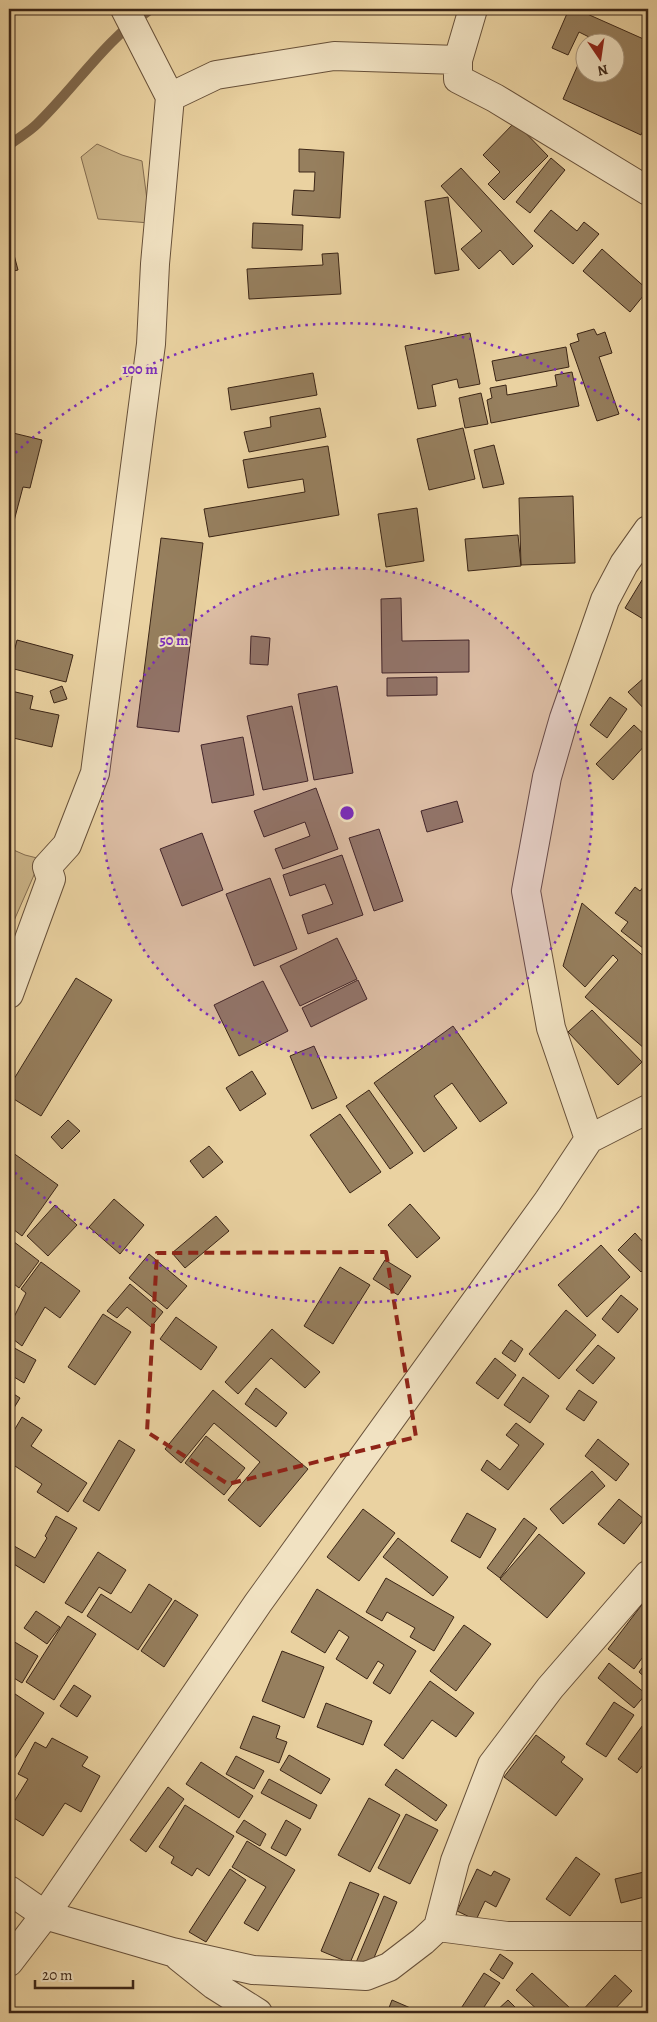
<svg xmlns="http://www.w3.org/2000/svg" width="657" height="2022" viewBox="0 0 657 2022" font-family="Alegreya,serif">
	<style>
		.green { fill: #ccb589; stroke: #846d50 }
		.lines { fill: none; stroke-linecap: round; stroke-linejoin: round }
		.stream { stroke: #80694d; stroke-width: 10 }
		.building { fill: #967f5e; stroke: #3b2516 }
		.street-casing { stroke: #675039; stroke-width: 30 }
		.street { stroke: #f1e2c2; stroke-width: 28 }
		.marked { fill: none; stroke: #8f2418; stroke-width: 4; stroke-dasharray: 10 6; stroke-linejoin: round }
		.ring { fill: none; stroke: #7b2cbf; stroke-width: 2.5; stroke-dasharray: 2.5 5 }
		.centre { fill: #7b2cbf; stroke: #f1e2c2; stroke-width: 2.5 }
		.ring-label { font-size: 15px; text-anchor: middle; font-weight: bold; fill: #7b2cbf; stroke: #f1e2c2; stroke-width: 4; stroke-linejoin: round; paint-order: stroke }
	</style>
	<rect width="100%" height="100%" fill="#ead2a1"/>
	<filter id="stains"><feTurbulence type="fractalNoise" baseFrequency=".004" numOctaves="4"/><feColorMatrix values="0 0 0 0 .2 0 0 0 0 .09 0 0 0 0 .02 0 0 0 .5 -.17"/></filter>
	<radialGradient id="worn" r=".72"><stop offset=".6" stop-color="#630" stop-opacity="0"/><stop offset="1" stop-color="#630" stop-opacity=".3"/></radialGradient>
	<path class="green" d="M97,144L122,155L142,161L150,223L98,219L81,157Z
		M9,848L25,855L41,859L9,932Z"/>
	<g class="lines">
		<path class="stream" d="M9,145C18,138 29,132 37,124C76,86 106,39 151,9"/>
	</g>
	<path class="building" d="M569,9H576L648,41V120L641,135L563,99L584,51V72H614V42H588L591,38L579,32L568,55L552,48Z
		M515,122L548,156L504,200L488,184L500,172L483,155Z
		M299,149L344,152L340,218L292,215L294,190L314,191L315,172H299Z
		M551,158L565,170L530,213L516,202Z
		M461,168L533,246L513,265L500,250L479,269L461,249L482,231L441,186Z
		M448,197L459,270L435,274L425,201Z
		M551,210L577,231L584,222L599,234L573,264L534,231Z
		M253,223L303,225L302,250L252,248Z
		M9,236L18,270L9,272Z
		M602,249L648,290L630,312L583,271Z
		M338,253L341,294L249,299L247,269L323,265L322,254Z
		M594,329L597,335L605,332L612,353L599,357L619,414L597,421L570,344L579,341L577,334Z
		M470,333L480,384L459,388L457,379L432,385L436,406L418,409L405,346Z
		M566,347L569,367L496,381L492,361Z
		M572,372L579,406L491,423L487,400L492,398L490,388L506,385L507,395L557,386L555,375Z
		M313,373L317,395L231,410L228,388Z
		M481,393L488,424L465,428L459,398Z
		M320,408L326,437L249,452L244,432L271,427L270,417Z
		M463,428L475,479L429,490L417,439Z
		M9,432L42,440L30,488L23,487L14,521L9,520Z
		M494,445L504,484L483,488L474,450Z
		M328,446L339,515L209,537L204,509L305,492L303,479L248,488L243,460Z
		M573,496L575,563L521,565L519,498Z
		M417,508L424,561L386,567L378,514Z
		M518,535L521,566L468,571L465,539Z
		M161,538L203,543L179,732L137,727Z
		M642,580L648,583V622L625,608Z
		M401,598L402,641L469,640V672L382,673L381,599Z
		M251,636L270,638L268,665L250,664Z
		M17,640L73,655L66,682L10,668Z
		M437,677V695L387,696V678Z
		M645,677L648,681V713L628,692Z
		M62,686L67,699L54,703L50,691Z
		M337,686L353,773L314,780L298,694Z
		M11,691L33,696L30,709L59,715L52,747L9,737V700Z
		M610,697L627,709L607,738L590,725Z
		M292,706L308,781L263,790L247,716Z
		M634,725L648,738V742L613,780L596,764Z
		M243,737L254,795L212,803L201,745Z
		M316,788L338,849L283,869L275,849L310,836L305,822L264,837L254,811Z
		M457,801L463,822L427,832L421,811Z
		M379,829L403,901L374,911L349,838Z
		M202,833L223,890L182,906L160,849Z
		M342,855L363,915L308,934L302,915L333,904L325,884L290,896L283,875Z
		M270,878L297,949L254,966L226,894Z
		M648,881V952L621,931L628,922L615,913L635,887L640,891Z
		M582,903L648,960V1046L645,1049L585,997L618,960L613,955L585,987L563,966Z
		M337,938L357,979L300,1006L280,966Z
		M76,978L112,1000L41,1116L9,1096V1087Z
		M358,980L367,999L311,1027L302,1008Z
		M263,981L288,1031L239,1056L214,1005Z
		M592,1010L642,1062L618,1085L568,1032Z
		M453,1026L507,1103L480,1122L452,1083L434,1096L457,1128L424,1152L374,1083Z
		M314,1046L337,1098L312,1109L290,1056Z
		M252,1071L266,1094L240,1111L226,1088Z
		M369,1090L413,1153L390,1169L346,1106Z
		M340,1114L381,1172L350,1193L310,1135Z
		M68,1120L80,1131L62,1149L51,1137Z
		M209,1146L223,1162L203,1178L190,1161Z
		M9,1150L58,1185L22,1236L9,1226Z
		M114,1199L144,1225L120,1254L89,1227Z
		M410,1204L440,1238L417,1258L388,1225Z
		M55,1205L77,1225L48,1256L27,1236Z
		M216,1216L229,1231L185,1268L172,1253Z
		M635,1233L644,1243L648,1239V1265L641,1272L618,1250Z
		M9,1238L39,1261L19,1288L9,1280Z
		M601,1245L630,1277L587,1317L558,1285Z
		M149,1254L187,1286L167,1309L129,1278Z
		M385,1260L411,1276L398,1295L373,1279Z
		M41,1262L80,1291L60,1318L45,1307L22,1346L9,1336V1327L26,1293L21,1289Z
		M340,1267L370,1285L333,1344L304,1326Z
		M130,1284L163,1312L151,1327L127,1307L117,1318L107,1311Z
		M621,1295L638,1309L618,1333L602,1319Z
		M566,1310L596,1335L559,1379L529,1354Z
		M103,1314L131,1332L95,1385L68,1367Z
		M176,1317L217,1347L201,1370L160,1339Z
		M272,1329L320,1372L305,1388L271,1358L238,1394L225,1382Z
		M511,1340L523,1349L515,1362L502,1353Z
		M9,1345L36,1360L24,1383L9,1374Z
		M598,1345L615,1358L593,1384L576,1370Z
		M495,1358L516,1375L498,1399L476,1383Z
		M523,1377L549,1396L530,1423L504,1405Z
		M256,1388L287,1413L276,1427L245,1404Z
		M213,1390L308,1469L260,1527L228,1500L260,1462L214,1423L181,1463L165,1449Z
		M579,1390L597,1402L584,1421L566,1409Z
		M9,1391L20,1398L9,1416Z
		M22,1417L42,1430L31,1446L87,1483L68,1512L37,1492L42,1484L9,1462V1439Z
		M516,1423L544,1444L508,1490L481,1470L487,1460L500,1470L519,1445L506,1435Z
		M206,1436L245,1468L224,1495L185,1463Z
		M598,1439L629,1464L616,1481L585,1456Z
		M119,1440L135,1450L99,1511L83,1501Z
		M592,1471L605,1486L563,1524L550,1509Z
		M619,1499L644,1519L624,1544L598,1524Z
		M363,1509L395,1533L359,1581L327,1557Z
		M467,1513L496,1529L480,1558L451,1541Z
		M56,1516L77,1528L44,1583L9,1561V1543L35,1558L47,1538L45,1536Z
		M524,1518L537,1528L500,1578L487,1568Z
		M539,1534L585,1573L547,1618L500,1579Z
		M398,1538L448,1577L433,1596L383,1557Z
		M98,1552L126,1570L111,1594L99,1587L82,1613L65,1603Z
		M386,1578L454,1617L434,1651L410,1637L415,1628L387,1612L382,1621L366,1612Z
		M149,1584L172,1599L138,1650L87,1616L101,1594L131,1613Z
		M317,1589L416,1651L390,1694L373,1683L384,1665L378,1661L367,1679L336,1659L349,1637L339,1630L325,1653L291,1632Z
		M647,1598L648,1650L634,1669L608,1649Z
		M175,1600L198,1615L164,1667L141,1651Z
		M36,1611L60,1627L47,1644L24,1628Z
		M68,1616L96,1634L54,1700L26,1682Z
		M464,1625L491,1644L456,1691L430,1671Z
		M13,1641L38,1656L22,1683L9,1675V1647Z
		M282,1651L324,1667L304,1718L262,1701Z
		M648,1660V1680L639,1672Z
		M609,1663L646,1694L634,1708L598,1678Z
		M430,1681L474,1713L456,1737L432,1720L403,1759L384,1745Z
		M74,1685L91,1696L77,1717L60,1706Z
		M9,1690L44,1713L9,1767Z
		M614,1702L634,1715L606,1757L586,1744Z
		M326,1703L372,1721L363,1745L317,1727Z
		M253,1716L280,1726L276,1738L287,1742L279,1763L240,1748Z
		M648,1718V1758L637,1773L618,1759Z
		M536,1735L565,1757L561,1762L583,1779L556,1816L504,1777Z
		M52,1738L88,1757L82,1766L100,1776L81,1812L65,1803L43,1836L9,1815V1810L28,1779L18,1774L35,1742L46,1748Z
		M289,1755L330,1779L321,1794L280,1770Z
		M236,1756L264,1771L254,1789L226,1774Z
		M201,1762L253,1796L239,1818L186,1784Z
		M396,1769L447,1805L436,1821L385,1785Z
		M269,1779L317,1805L310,1819L261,1793Z
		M168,1787L184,1799L146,1852L130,1840Z
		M369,1798L400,1815L370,1872L338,1855Z
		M185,1805L234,1836L209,1876L197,1868L192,1876L171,1863L174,1857L159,1847Z
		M406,1814L438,1830L410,1884L378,1868Z
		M244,1820L266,1834L260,1846L236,1832Z
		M286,1820L301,1829L286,1856L271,1848Z
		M247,1841L295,1870L258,1931L244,1923L266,1887L232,1867Z
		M576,1857L600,1874L570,1916L546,1899Z
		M230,1869L246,1880L206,1942L189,1932Z
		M477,1869L491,1876L494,1871L510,1879L496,1907L485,1901L476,1920L457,1911Z
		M648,1871V1896L621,1903L615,1879Z
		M350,1882L379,1894L350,1963L321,1951Z
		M384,1896L397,1902L369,1970L355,1965Z
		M648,1905V1930L645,1929Z
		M500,1954L513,1963L503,1979L490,1970Z
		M484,1973L500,1983L480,2013H458Z
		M532,1973L570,2008L565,2013H541L516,1990Z
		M615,1975L632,1991L611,2013H580Z
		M392,2000L422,2013H387Z
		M508,2000L521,2013H494Z"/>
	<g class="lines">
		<defs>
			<path id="street" d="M473,9L458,60V79L495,98L648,191
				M170,97L216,75L334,56L458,60
				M9,994L51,879L47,867L67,845L95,773L151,344L155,264L170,97L125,9
				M589,1139L551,1028L526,891L547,777L564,718L605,600L624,564L648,530
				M9,1890L45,1915L172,1952L253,1970L366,1976L389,1967L423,1941L438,1927L455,1861L492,1765L550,1688L648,1575
				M438,1927L507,1936H648
				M179,1957L214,1985L258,2013
				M9,1962L45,1915L258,1603L548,1201L589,1139L648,1109"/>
		</defs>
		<use href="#street" class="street-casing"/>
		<use href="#street" class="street"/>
	</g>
	<path class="marked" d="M386,1252L416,1437L228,1484L147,1432L157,1253Z"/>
	<circle cx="347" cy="813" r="245" fill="#7b2cbf" fill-opacity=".12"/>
	<g class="ring">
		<circle cx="347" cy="813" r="245"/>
		<path d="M645 1202A490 490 0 0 1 10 1168M10 458A490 490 0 0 1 645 424"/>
	</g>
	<circle cx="347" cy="813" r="8" class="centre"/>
	<g class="ring-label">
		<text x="140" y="374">100 m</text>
		<text x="174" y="645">50 m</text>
	</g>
	<rect width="657" height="2022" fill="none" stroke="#ead2a1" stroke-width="30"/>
	<rect x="10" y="10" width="637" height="2002" fill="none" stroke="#3b2516" stroke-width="2.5"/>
	<rect x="15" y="15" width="627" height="1992" fill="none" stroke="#3b2516"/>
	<g transform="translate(600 58) rotate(167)"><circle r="24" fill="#f1e2c2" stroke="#a8967d"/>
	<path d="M0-4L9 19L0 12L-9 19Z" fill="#8f2418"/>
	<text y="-8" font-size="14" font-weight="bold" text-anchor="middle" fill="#3b2516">N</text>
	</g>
	<path d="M35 1980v8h98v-8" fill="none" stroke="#3b2516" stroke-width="2.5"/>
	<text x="42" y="1980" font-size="15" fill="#3b2516" stroke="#f1e2c2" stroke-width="4" paint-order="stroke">20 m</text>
	<rect width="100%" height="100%" filter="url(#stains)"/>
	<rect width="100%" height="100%" fill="url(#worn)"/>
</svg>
